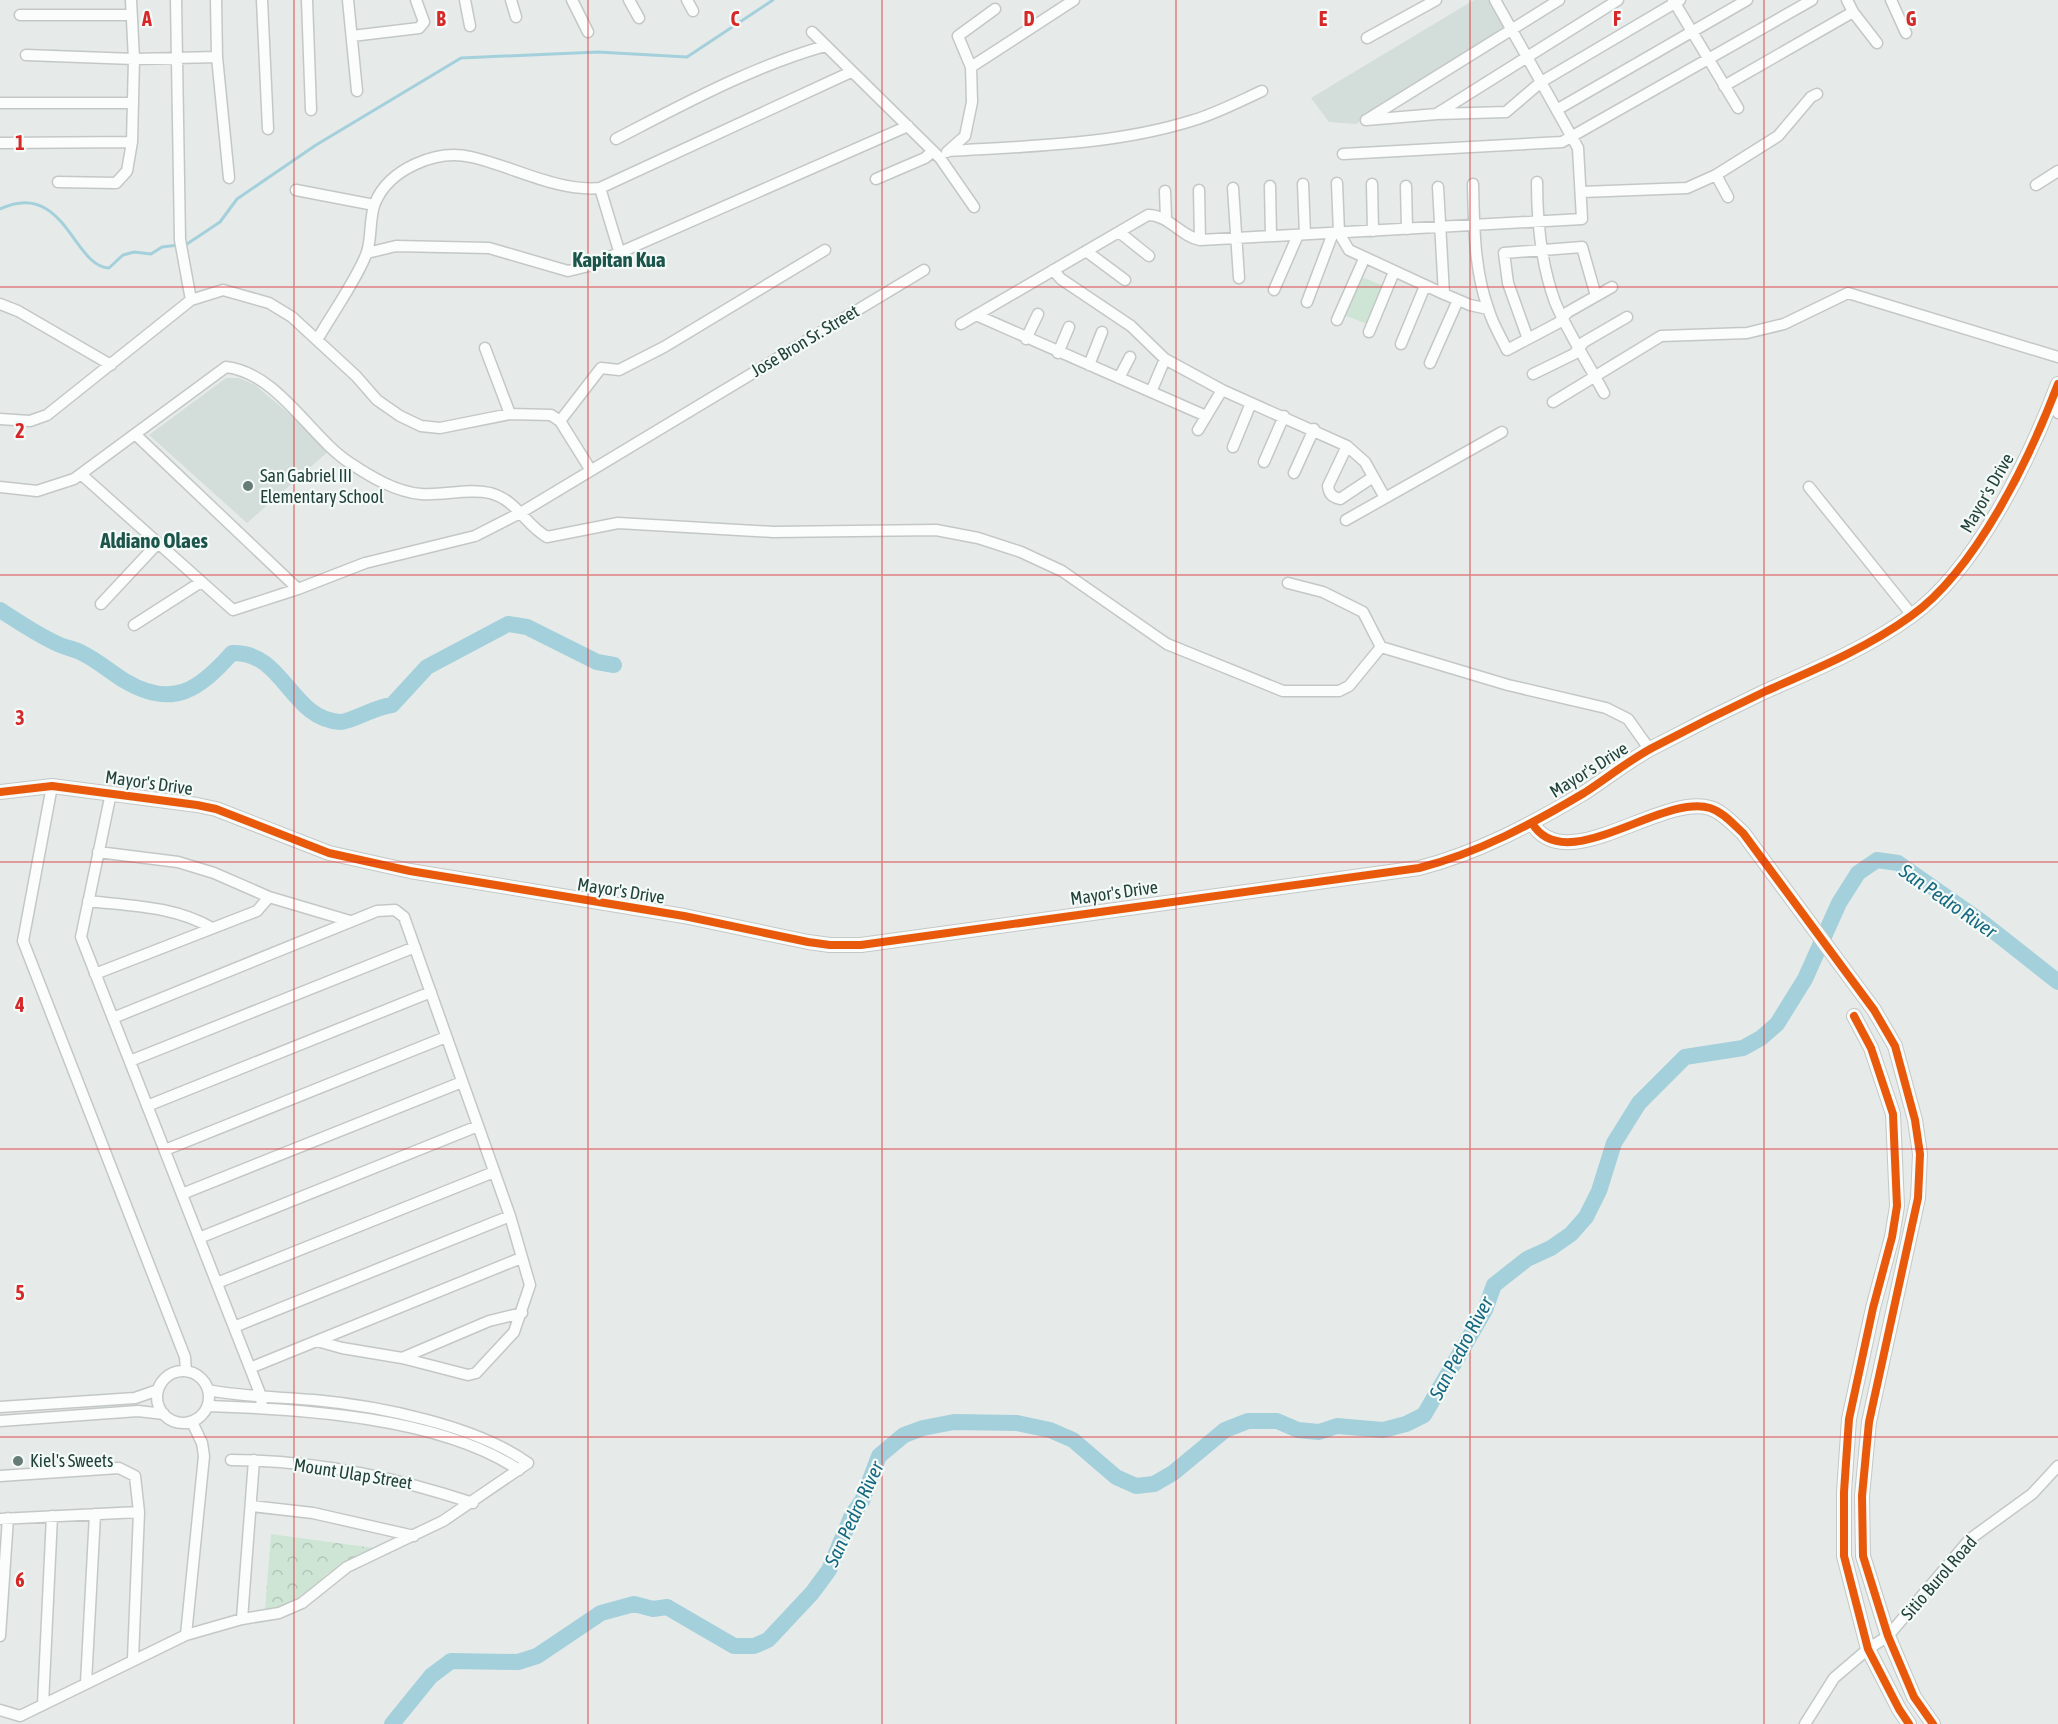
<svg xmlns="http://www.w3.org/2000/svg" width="2058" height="1724" viewBox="0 0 2058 1724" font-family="'Asap Condensed',sans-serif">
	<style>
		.built { fill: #d3ddd9 }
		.grass { fill: #cee5d6 }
		.forest { fill: url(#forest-crowns) }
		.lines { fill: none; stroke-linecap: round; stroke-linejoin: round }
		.stream { stroke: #a4d0dc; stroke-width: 3 }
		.river { stroke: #a4d0dc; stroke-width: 16 }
		.minor-casing { stroke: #c3c8c6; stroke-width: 13 }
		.tertiary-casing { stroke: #c3c8c6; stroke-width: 16 }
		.minor { stroke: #fbfcfc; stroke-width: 10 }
		.tertiary { stroke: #fbfcfc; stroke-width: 14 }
		.cycleway-casing { stroke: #f4faf7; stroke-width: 11 }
		.cycleway { stroke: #e8590c; stroke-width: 8 }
		.grid { fill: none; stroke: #d62828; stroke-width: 1.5; stroke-opacity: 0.55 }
		.poi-dot { fill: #667c77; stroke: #f4faf7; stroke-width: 2 }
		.labels { text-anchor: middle; stroke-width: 4.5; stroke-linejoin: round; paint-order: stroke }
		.street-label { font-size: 18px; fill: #21413a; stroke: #f4faf7 }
		.poi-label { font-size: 18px; fill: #21413a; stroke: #f4faf7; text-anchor: start }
		.water-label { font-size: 20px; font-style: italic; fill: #166981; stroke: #f4faf7 }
		.quarter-label { font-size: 21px; font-weight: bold; fill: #1b544a; stroke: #f4faf7 }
		.grid-label { font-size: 20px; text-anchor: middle; font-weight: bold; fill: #d62828; stroke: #f4faf7; stroke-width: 4.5; stroke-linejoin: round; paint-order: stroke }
	</style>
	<defs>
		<pattern id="forest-crowns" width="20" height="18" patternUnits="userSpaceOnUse" patternTransform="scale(1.5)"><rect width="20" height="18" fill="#cee5d6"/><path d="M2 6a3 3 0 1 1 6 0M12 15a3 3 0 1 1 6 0" fill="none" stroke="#b1c6b8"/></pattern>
	</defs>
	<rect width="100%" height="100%" fill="#e6ebe9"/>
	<path class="built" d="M1474,0H1498L1514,24L1356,124L1329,122L1311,98Z
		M226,378H239L255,385L331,449L247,523L149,435Z"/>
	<path class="grass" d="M1361,277L1382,285L1367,324L1346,316Z"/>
	<path class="forest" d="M271,1534L374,1548L327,1574L301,1600L265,1610Z"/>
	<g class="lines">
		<path class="stream" d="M0,209C65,179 73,267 109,268L123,255L134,252L151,254L162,247L187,244L220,222L237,199L316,145L461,58L598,52L687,57L773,0"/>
		<path class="river" d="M0,610C19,622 39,636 60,645C67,648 75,649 82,653C97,660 110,672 125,681C173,709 199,690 232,653C284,651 290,719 340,722C351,722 374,707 392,705L427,667L508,624L527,627L597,662L614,665
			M392,1724L431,1676L451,1661L518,1662L537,1656L601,1613L634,1604L653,1609L667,1607L734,1646H754L768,1640L812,1593L829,1570L852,1515L862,1501L879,1456L904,1435L923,1428L954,1422L1017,1423L1050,1430L1073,1440L1116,1477L1136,1486L1154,1484L1173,1473L1225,1430L1248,1421H1277L1298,1430L1319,1432L1337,1426L1383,1430L1406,1424L1424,1415L1485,1310L1494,1285L1527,1259L1551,1248L1571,1234L1586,1217L1599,1191L1614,1143L1639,1103L1685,1057L1743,1048L1761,1038L1777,1024L1805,979L1839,903L1858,873L1877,860L1898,863L1982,922L2058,982"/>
		<defs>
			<path id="minor" d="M176,0L180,240L191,300
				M216,0L217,57L229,178
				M262,0L268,129
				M307,0L311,110
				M348,0L357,91
				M465,0L470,26
				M511,0L516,17
				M572,0L588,32
				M629,0L639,18
				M687,0L693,11
				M1673,0L1738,108
				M1847,0L1853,12L1877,43
				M1891,0L1906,33
				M20,15H131
				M812,32L940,158L974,207
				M352,36L419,28L424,22L416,0
				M1367,38L1436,0
				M26,55L134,59L217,57
				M971,67L1074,0
				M1724,86L1853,12
				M0,103H133
				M1558,109L1747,0
				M1438,113L1618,0
				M1368,119L1559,0
				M1366,120L1437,114L1506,112L1541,82L1680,0
				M616,139C684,104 751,67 825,46
				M0,143L132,142L134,59L131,0
				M948,151C1030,146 1115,145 1194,120C1217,113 1240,101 1262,91
				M947,152L965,136L972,102L971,67L958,36L995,9
				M1343,154L1562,142L1812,0
				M1716,175L1728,197
				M876,179L925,158L933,151
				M58,182L116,183L127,171L132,142
				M1537,182C1537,223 1541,264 1555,302C1568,333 1588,363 1604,393
				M1337,183L1339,233L1349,250L1444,294L1470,305L1488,309
				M1303,184L1305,234
				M1372,184L1373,231
				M1473,184C1474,225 1474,269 1488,308C1492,323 1501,337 1507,350L1558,323L1568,312L1612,287
				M2036,185L2058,171
				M1270,186L1271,236
				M1406,186L1407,229
				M1438,187L1444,294
				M600,188L620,254
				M1233,188L1239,278
				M296,190L374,205
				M1199,190L1200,240
				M1165,191L1166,219
				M1582,192L1687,188L1716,175L1778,136L1811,97L1817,94
				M1119,232L1149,256
				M1086,251L1125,280
				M367,253L396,246L489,248L568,271L589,266L908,126
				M1053,270L1061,279L1131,326L1165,359L1222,390L1347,446L1365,462L1384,496
				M1274,290L1298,235
				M1307,302L1333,233
				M0,304L18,311L111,365
				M976,315L1206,416
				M1337,320L1364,259
				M961,324L1148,215C1169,215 1180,236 1200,240L1582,219L1578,148L1495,0
				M1369,332L1394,272
				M1026,339L1038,314
				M1528,339L1508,283L1504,253L1582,247L1596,296
				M317,340C330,317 359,276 367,252C372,237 369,218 375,203C389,169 436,149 471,157C512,166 557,192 600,188L851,72
				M1401,344L1425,286
				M485,348L510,414
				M1058,353L1069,327
				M1430,363L1458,300
				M1089,365L1102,332
				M1533,374L1574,354L1584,342L1627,317
				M1119,378L1130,357
				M1151,392L1165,359
				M1553,402L1661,336L1747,333L1784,324L1848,293L2058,357
				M2051,403L2058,413
				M0,419L30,421L47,415L191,300L223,290L269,303L292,317L356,376L377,400L400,416L421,426L440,428L510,414L551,415L560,421L590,469
				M560,421L601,368L619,370L664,347L825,250
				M1198,430L1222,390
				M136,435L298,589
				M1347,446L1328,486C1329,494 1332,497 1340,499L1373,477
				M1233,447L1251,403
				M1264,462L1284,416
				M1294,473L1314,429
				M82,475L233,610L298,589L365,563L475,536L522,512L924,270
				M0,487L37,491L74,479L226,367C278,373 310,437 350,463C371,477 396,492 421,494C444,496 466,488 490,493C517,500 525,525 547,537L618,523L773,532L936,530L978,538L1021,552L1062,571L1167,644L1283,691H1339L1349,686L1381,647
				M1809,487L1912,615
				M1346,520L1502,432
				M1288,583L1323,592L1363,612L1381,647L1508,685L1606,708L1628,719L1650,750
				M101,604L158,543
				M134,625L201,582
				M52,786L23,941L185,1357L186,1371
				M111,793L81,937L250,1368L261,1396L262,1408
				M98,852L178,862L214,873L269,897L350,921
				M88,901C131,906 174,906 212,928
				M95,974L257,911L269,897
				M113,1018L377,911L395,910L404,917L510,1216L530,1285L514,1332L476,1373L468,1375L402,1358L342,1348L317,1341
				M130,1061L415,947
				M147,1106L431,992
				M165,1150L446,1037
				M182,1194L462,1082
				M199,1238L478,1126
				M217,1283L494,1172
				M234,1327L510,1216
				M402,1358L489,1321L522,1313
				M250,1368L521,1258
				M157 1397a26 26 0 1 1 52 0a26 26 0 1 1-52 0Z
				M208,1406C302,1409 440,1417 519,1470
				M0,1407L135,1398L158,1390
				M0,1421L138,1411L164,1414
				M231,1460C313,1460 395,1477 473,1503
				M0,1476L119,1468L135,1476L139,1512L133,1659
				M251,1506L313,1513L414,1536
				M0,1519L139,1512
				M242,1619L254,1460
				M186,1635L204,1456L202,1443L192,1422
				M0,1636L8,1518
				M86,1683L95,1514
				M43,1704L52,1516
				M0,1710L20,1716L186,1635L242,1619L279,1613L302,1603L347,1567L443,1521L528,1463C475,1425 378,1406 314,1400C278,1397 243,1397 208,1390
				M1805,1724L1834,1678L1868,1649L1888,1636L1970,1539L2032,1494L2058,1466"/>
			<path id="tertiary" d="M0,792L52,786L197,805L216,809L329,853L410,871L684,916L808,942L830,945H861L1419,868C1478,853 1532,824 1584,793C1607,778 1628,761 1652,748C1690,728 1728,709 1766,691C1816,669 1867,648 1911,616C1976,570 2030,458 2058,384
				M1532,823C1565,879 1662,793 1710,808C1723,812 1733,824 1743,833L1874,1010L1895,1046L1915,1120L1920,1154L1918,1198L1869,1422L1862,1496L1863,1556L1888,1636L1914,1697L1933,1724
				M1854,1016L1871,1048L1893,1114L1897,1206L1892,1237L1873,1308L1849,1419L1844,1492V1556L1868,1649L1899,1709L1909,1724"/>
		</defs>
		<use href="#minor" class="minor-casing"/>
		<use href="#tertiary" class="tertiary-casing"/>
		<use href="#minor" class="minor"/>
		<use href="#tertiary" class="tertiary"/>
		<defs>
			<path id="cycleway" d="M0,792L52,786L197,805L216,809L329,853L410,871L684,916L808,942L830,945H861L1419,868C1478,853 1532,824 1584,793C1607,778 1628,761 1652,748C1690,728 1728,709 1766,691C1816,669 1867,648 1911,616C1976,570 2030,458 2058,384
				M1532,823C1565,879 1662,793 1710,808C1723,812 1733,824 1743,833L1874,1010L1895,1046L1915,1120L1920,1154L1918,1198L1869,1422L1862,1496L1863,1556L1888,1636L1914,1697L1933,1724
				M1854,1016L1871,1048L1893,1114L1897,1206L1892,1237L1873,1308L1849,1419L1844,1492V1556L1868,1649L1899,1709L1909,1724"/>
		</defs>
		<use href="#cycleway" class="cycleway-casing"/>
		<use href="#cycleway" class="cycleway"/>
	</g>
	<path class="grid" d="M294,0V1724M588,0V1724M882,0V1724M1176,0V1724M1470,0V1724M1764,0V1724M0,287H2058M0,575H2058M0,862H2058M0,1149H2058M0,1437H2058"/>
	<g class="poi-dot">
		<circle cx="248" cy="486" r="6"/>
		<circle cx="18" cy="1461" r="6"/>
	</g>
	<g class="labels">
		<g class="street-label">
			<text transform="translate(805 341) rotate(-31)" y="6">Jose Bron Sr. Street</text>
			<text transform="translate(1987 493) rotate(-60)" y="6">Mayor's Drive</text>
			<text transform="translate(1589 770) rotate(-32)" y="6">Mayor's Drive</text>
			<text transform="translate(149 783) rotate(8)" y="6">Mayor's Drive</text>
			<text transform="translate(621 891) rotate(9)" y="6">Mayor's Drive</text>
			<text transform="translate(1114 893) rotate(-8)" y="6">Mayor's Drive</text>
			<text transform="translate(353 1474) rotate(9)" y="6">Mount Ulap Street</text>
			<text transform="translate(1939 1578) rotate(-49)" y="6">Sitio Burol Road</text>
		</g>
		<g class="poi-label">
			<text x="260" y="482">San Gabriel III<tspan x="260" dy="21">Elementary School</tspan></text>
			<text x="30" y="1467">Kiel's Sweets</text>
		</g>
		<g class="water-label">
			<text transform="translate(1948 901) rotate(35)" y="7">San Pedro River</text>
			<text transform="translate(1461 1348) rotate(-62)" y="7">San Pedro River</text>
			<text transform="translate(854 1514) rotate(-65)" y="7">San Pedro River</text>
		</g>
		<g class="quarter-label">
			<text x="619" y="267">Kapitan Kua</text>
			<text x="154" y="548">Aldiano Olaes</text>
		</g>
	</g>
	<g class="grid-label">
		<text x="147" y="26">A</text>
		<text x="441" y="26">B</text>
		<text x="735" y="26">C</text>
		<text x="1029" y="26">D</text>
		<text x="1323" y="26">E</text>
		<text x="1617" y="26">F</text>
		<text x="1911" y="26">G</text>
		<text x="20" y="150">1</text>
		<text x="20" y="438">2</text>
		<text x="20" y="725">3</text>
		<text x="20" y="1012">4</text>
		<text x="20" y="1300">5</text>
		<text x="20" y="1587">6</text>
	</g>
</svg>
